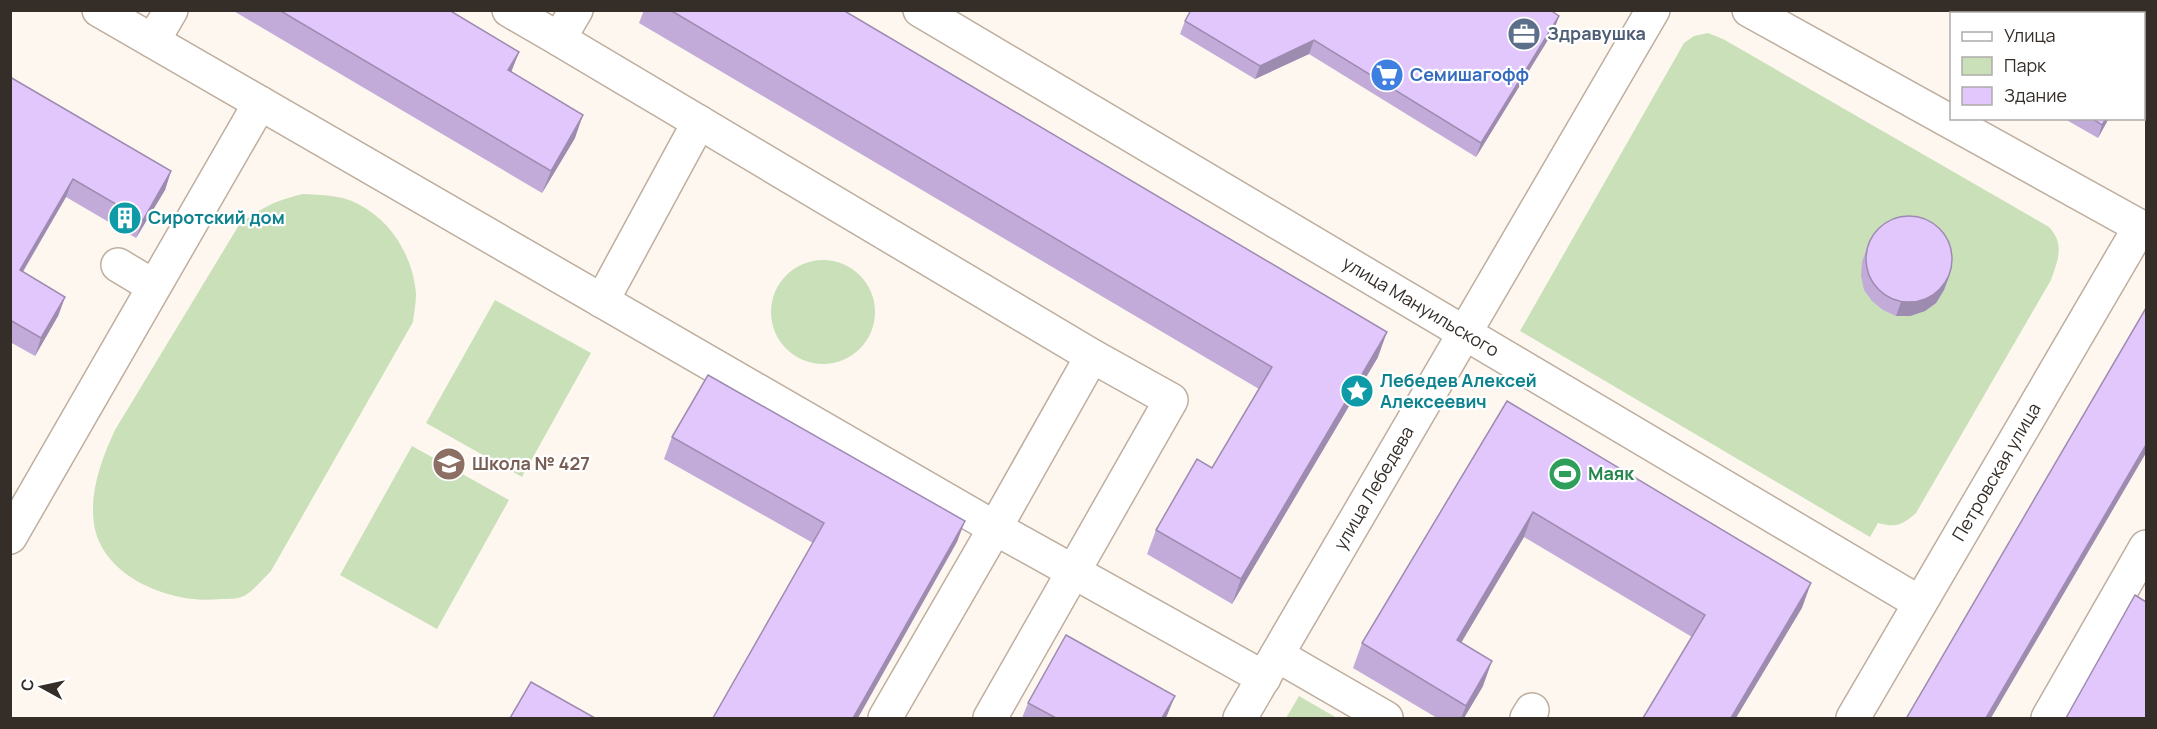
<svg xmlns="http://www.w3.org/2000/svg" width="2157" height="729" viewBox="0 0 2157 729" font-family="Manrope,sans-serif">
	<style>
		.green { fill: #cae0b9 }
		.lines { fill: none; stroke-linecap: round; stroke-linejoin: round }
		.minor-casing { stroke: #beae9e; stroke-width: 36 }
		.minor { stroke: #fff; stroke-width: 33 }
		.wall { fill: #c2abd9 }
		.shaded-wall { fill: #9e8bb0 }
		.building { fill: #e2c7fc; stroke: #9e8bb0; stroke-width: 1.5 }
		.labels { text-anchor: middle; stroke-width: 4.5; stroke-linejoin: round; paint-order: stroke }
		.service-label { font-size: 18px; font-weight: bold; fill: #4e5e75; stroke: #fff; text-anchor: start }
		.shop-label { font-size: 18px; font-weight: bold; fill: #366cbe; stroke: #fff; text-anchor: start }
		.culture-label { font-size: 18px; font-weight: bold; fill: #0d838f; stroke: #fff; text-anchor: start }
		.street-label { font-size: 18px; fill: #352e28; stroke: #fff }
		.education-label { font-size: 18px; font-weight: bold; fill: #785e54; stroke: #fff; text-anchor: start }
		.leisure-label { font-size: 18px; font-weight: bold; fill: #27864d; stroke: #fff; text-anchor: start }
	</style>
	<rect width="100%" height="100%" fill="#fef7f0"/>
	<path class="green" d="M1708,33L1723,39L2049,227C2065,244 2058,260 2051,280L1916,513C1902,525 1897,528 1878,523L1870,537L1520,331L1684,43L1694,36Z
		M303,194C322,195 342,195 358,204C392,221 413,257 416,294C416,303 414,314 413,322L271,571C263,579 254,590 244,596C238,599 228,599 221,599C173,605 102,578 94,524C89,492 102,458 115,430L239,225C261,208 276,200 303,194Z
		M771 312a52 52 0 1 1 104 0a52 52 0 1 1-104 0Z
		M495,300L591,353L522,477L426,423Z
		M412,446L509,500L437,629L340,575Z
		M1299,696L1337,718H1286Z"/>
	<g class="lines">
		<defs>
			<g id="minor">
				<path d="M99,10L995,528L885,718"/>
				<path d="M509,10L559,39"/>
				<path d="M576,10L559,39L1092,356L1171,400L990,718"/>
				<path id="s1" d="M920,10L1920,603"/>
				<path d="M1749,10L2146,230"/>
				<path d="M153,41L171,10"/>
				<path d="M118,265L153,286"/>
				<path d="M602,301L699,122"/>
				<path d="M1092,356L995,528L1264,678"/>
				<path d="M10,537L260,103"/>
				<path d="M1277,655L1386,718"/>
				<path id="s2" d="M1240,718L1653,10"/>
				<path d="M1527,718L1532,710"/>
				<path id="s3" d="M1853,718L2140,227"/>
				<path d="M2048,718L2146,547"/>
			</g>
		</defs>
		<use href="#minor" class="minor-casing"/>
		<use href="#minor" class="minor"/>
	</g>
	<path class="wall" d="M232,10H449L519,52L511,72L575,138L542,193Z
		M644,10H843L1378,357L1232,604L1147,554L1156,530L1212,468L1259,389L639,23Z
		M1559,16L1554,30L1476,157L1309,54L1255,79L1180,34L1185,21Z
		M10,77L171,171L165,190L136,238L66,197L23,272L65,297L58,316L35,356L10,342Z
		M2063,118H2109L2098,138Z
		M1867,248L1944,290L1936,303L1925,311L1910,316H1896L1883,310L1872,301L1864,290L1861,276L1862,262Z
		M1507,401L1802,608L1692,637L1524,537L1461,642L1483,686L1464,718H1437L1353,668L1362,643Z
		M672,437L957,542L813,543L664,459Z
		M1028,703L1166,718H1022Z"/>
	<path class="shaded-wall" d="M1559,16L1554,30L1476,157L1481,143Z
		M1314,40L1309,54L1255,79L1260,66Z
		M519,52L510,75L508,70Z
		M583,115L575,138L542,193L551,171Z
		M2106,118H2109L2098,138L2102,125Z
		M171,171L165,190L136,238L143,220Z
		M73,179L66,197L13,288L20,270Z
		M1949,277L1944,290L1936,303L1925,311L1910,316H1896L1901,302Z
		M65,297L58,316L35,356L41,338Z
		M1387,332L1378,357L1232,604L1241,579Z
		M2146,445V453L1991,718H1986Z
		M1533,512L1524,537L1448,665L1457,640Z
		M965,521L957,542L858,718H853Z
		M1811,583L1802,608L1736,718H1731Z
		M1492,661L1483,686L1464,718H1461L1466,706Z
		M1175,696L1166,718H1162Z"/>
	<path class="building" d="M279,10H449L519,52L508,70L583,115L551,171Z
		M670,10H843L1387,332L1241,579L1156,530L1197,459L1212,468L1272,367Z
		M1191,10H1550L1559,16L1481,143L1314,40L1260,66L1185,21Z
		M10,77L171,171L143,220L73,179L20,270L65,297L41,338L10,320Z
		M2091,118H2106L2102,125Z
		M1866 259a43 43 0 1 1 86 0a43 43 0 1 1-86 0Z
		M2146,308V445L1986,718H1910L1907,717Z
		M708,375L965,521L853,718H713L824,523L672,437Z
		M1507,401L1811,583L1731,718H1643L1705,615L1533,512L1457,640L1492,661L1466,706L1362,643Z
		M2135,595L2146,602V718H2066Z
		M1066,635L1175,696L1162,718H1056L1028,703Z
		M531,682L595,718H510Z"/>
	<defs>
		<symbol id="office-disc" viewBox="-11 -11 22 22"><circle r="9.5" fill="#5c6f8a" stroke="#fff"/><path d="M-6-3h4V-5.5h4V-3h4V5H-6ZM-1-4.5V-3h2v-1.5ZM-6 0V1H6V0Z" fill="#fff"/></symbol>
		<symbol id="supermarket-disc" viewBox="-11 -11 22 22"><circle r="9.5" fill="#3f7fe0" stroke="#fff"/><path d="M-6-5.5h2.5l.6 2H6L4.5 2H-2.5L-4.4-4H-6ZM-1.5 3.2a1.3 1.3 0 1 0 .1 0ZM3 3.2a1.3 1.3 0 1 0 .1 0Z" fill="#fff"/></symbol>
		<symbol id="building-disc" viewBox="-11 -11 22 22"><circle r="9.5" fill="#0f9aa8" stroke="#fff"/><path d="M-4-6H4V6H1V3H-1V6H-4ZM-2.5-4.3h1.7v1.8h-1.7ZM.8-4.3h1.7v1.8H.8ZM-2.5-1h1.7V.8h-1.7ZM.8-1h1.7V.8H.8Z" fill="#fff"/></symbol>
		<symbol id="sight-disc" viewBox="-11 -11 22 22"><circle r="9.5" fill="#0f9aa8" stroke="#fff"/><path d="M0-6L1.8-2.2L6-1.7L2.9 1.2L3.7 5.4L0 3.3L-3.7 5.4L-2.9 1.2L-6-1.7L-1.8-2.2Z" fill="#fff"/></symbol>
		<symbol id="school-disc" viewBox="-11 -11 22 22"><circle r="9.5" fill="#8d6e63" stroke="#fff"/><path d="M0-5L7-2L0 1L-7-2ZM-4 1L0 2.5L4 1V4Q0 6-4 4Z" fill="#fff"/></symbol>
		<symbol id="stadium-disc" viewBox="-11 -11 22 22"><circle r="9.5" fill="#2e9e5b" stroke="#fff"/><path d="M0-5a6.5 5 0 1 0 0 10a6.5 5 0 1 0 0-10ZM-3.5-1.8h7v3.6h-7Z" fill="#fff"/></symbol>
	</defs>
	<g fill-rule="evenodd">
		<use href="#office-disc" x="1505" y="15" width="38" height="38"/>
		<use href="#supermarket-disc" x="1368" y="56" width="38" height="38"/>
		<use href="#building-disc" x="106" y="199" width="38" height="38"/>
		<use href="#sight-disc" x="1338" y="372" width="38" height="38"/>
		<use href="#school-disc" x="430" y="445" width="38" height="38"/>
		<use href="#stadium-disc" x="1546" y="455" width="38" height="38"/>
	</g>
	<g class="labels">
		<g class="service-label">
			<text x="1547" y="40">Здравушка</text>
		</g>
		<g class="shop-label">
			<text x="1410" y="81">Семишагофф</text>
		</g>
		<g class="culture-label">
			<text x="148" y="224">Сиротский дом</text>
			<text x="1380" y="387">Лебедев Алексей<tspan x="1380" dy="21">Алексеевич</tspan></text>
		</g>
		<g class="street-label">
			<text dy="6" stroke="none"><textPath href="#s1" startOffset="582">улица Мануильского</textPath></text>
			<text dy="6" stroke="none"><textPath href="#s3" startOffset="285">Петровская улица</textPath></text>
			<text dy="6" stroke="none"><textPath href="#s2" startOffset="266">улица Лебедева</textPath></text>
		</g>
		<g class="education-label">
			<text x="472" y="470">Школа № 427</text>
		</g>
		<g class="leisure-label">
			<text x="1588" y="480">Маяк</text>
		</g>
	</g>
	<rect width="2157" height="729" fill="none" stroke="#352e28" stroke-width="24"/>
	<rect x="1950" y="12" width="195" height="108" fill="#ffffff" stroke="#aeaba9" stroke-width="1.5"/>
	<rect x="1962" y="32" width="30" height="9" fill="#ffffff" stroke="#aeaba9" stroke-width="1.5"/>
	<text x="2004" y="42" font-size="18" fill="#352e28">Улица</text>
	<rect x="1962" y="57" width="30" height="18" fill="#cae0b9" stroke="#aeaba9" stroke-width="1.5"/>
	<text x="2004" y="72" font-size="18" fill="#352e28">Парк</text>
	<rect x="1962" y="87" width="30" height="18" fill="#e2c7fc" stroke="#aeaba9" stroke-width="1.5"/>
	<text x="2004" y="102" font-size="18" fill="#352e28">Здание</text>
	<g transform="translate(42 687) rotate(278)" stroke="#ffffff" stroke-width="4.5" paint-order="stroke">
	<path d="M0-4.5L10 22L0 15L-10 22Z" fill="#352e28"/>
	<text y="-9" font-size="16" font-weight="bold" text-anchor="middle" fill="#352e28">С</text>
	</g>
</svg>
